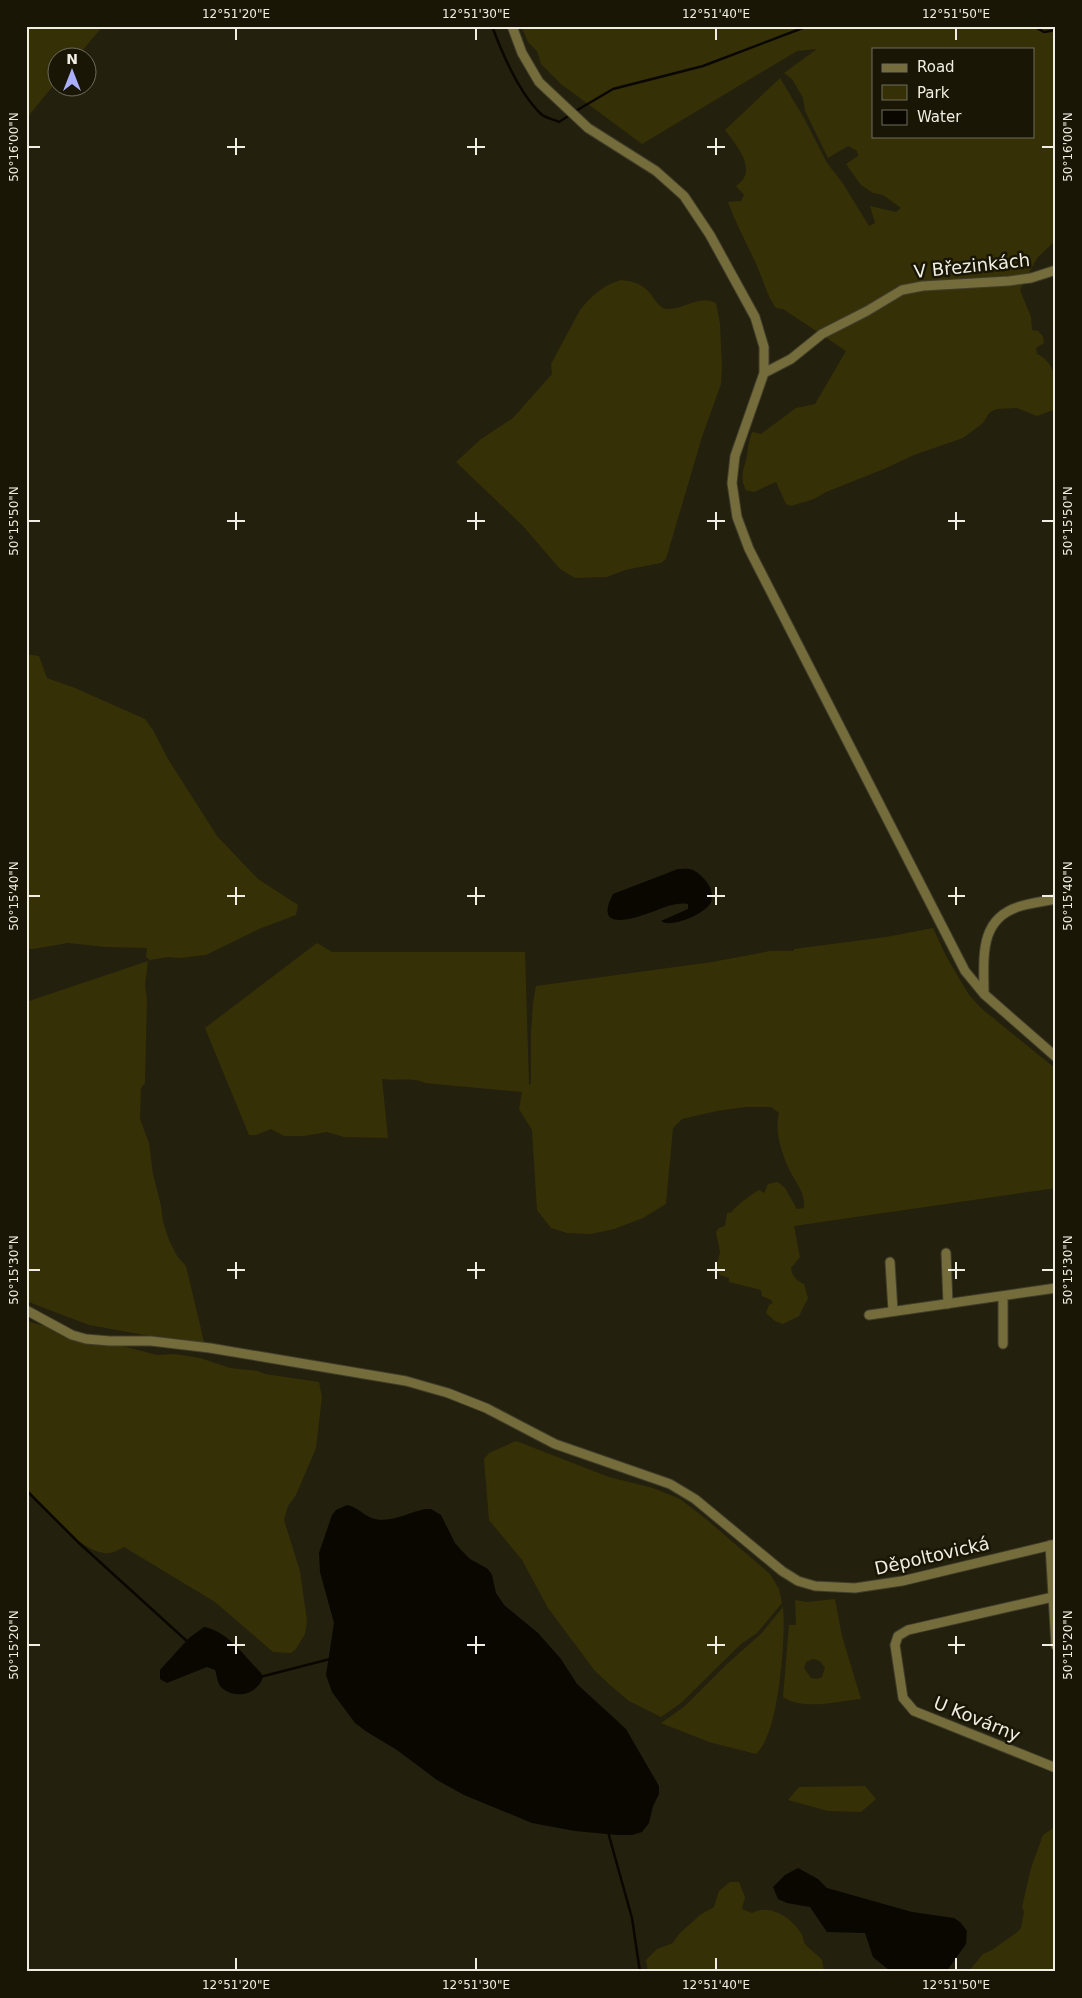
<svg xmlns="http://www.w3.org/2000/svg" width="1082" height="1998" viewBox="0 0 1082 1998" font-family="'DejaVu Sans',sans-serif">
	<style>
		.green { fill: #363007; fill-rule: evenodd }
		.water { fill: #0a0700 }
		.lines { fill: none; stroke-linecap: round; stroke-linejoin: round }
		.stream { stroke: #0a0700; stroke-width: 2.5 }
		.minor-casing { stroke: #403d2b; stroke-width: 11 }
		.minor { stroke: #746c3b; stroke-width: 9 }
		.ticks { fill: none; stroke: #f0eee2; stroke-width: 2 }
		.labels { text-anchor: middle; stroke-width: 5; stroke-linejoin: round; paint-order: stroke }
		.street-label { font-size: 18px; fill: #f0eee2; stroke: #191605 }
		.neatline { fill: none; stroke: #f0eee2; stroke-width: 2 }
		.ticks-label { font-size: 12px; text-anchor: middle; fill: #f0eee2 }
	</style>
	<rect width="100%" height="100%" fill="#23200d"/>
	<path class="green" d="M26,26H103L77,57L58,58L57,81L26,119Z
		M521,26H1056V240L1037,258L1020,290L1031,317L1032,330L1038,331L1043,336L1044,343L1036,348L1037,354C1059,364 1056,389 1056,409L1037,416L1017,408L997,409L990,412L983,423L963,438L914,455L884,469L826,492L814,499L791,506L786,504L776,482L754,492L746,490C739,478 744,469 747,456C748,447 749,441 752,432L761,434L796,408L815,404L846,351L783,309L776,308C768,297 765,286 760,273C750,249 737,227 728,202L741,201L744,195L736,186C759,171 737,146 725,130L780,78L804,118L827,163L842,182L869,226L875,223L870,206L896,212L901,208L883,195L873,193L861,185L846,164L858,156L857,151L848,146L828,158L805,111L803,98L792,79L784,73L817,49L797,51L642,144L561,84L541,64L537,51L528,42ZM873,49H1033V136H873Z
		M621,280C631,281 640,283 647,290C653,295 658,308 666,309C684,310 699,294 716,303L720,324L722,367L721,384L702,437L666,559L661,563L625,570L607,577L575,578L560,569L523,526L456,462L481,439L513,418L552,374L551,364L580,310C590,297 605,284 621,280Z
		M26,654L39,656L47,678L75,688L145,719L153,730L168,759L217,836L258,879L298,905L296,915L259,929L206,955L180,958L168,957L150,960L146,957L147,948L106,947L68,943L33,949H26Z
		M933,928L946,956L969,995L982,1009L1056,1069V1188L794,1226L800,1257L791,1268C792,1276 797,1281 804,1284L808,1298L799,1316L783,1324L775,1321L766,1313L769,1305L773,1303L771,1300L762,1296L761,1290L729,1282V1278L720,1275L716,1268L720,1252L716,1232L719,1228L725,1226L727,1213L732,1212C734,1207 755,1192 759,1190L764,1193L768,1184L778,1182L785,1188L797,1209L804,1208C805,1193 798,1186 791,1173C782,1155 774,1132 779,1113L771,1107H746L717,1111L682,1119L673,1128L666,1204L643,1218L614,1229L591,1234L567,1233L551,1228L537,1210L532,1130L519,1109L522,1092L425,1083C413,1077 396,1081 382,1079L388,1138L344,1137L327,1132L304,1136H284L271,1129L256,1135H249L205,1028L317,943L332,952H525L529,1085L531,1084V1033L533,1003L536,986L712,962L770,951H794V949L886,937Z
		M148,961L145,985L147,999L145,1083L141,1088L140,1119L149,1143L153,1174L161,1206L163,1222L169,1240L177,1256L186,1266L205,1346L89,1325L26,1301V1002Z
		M26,1321L157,1355L175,1354L200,1358L230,1368L258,1371L265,1374L319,1382L322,1397L316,1448L296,1495L288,1506L284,1520L300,1571L307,1621L305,1634L296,1649L291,1653L273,1652L215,1602L124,1547C120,1549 114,1553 109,1553C84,1557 41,1505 26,1487Z
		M516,1441L609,1477L653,1488L680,1499L706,1519L770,1574L779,1589L782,1603L757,1633L741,1644L681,1703L661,1717L629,1701L610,1685L595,1671L548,1608L522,1560L489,1520L484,1459L489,1453Z
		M835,1599L842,1636L861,1699C837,1701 805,1711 783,1697L789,1625H796L795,1600L807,1602ZM813,1659L820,1661L825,1668L822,1677L817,1679L811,1678L804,1668L806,1662Z
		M783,1607C786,1637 779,1715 765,1741C763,1746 760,1750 756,1754L709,1742L661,1723L685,1706L728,1663L761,1634Z
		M865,1786L876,1799L861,1812L828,1811L788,1800L799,1787Z
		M1056,1826V1972H968L983,1954L992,1950L1016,1933L1021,1928L1024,1912L1022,1907L1031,1868L1043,1835Z
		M730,1882H739L745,1897L742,1909L752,1913C769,1903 791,1917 801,1933C803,1936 803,1940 805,1944C810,1950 817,1954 822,1960L824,1972H648L646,1960L657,1949L673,1943L679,1934L700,1915L714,1907L719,1891Z"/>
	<path class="water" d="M678,869C682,869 689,868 693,870C703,875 716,890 711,902C707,913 671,929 661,921L688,909V904C681,903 675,904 668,906C651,912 589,940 613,894Z
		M347,1505C358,1507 365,1517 375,1519C391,1523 410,1512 425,1509H431L441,1515L455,1543L462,1551L470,1559L488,1569L492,1575L496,1593L504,1605L538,1633L561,1659L577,1684L626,1729L659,1786V1794L653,1806L649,1823L642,1832L632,1835H617L575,1831L532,1823L464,1795L437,1780L397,1750L367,1732L355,1723L332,1692L326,1675L334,1623L320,1572L319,1553L332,1515L336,1510Z
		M204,1627C228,1631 245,1657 261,1673L263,1677C258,1694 236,1700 222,1688C217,1684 217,1675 215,1670L207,1667L167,1683L160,1679V1670L189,1638Z
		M798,1868L818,1879L827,1888L912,1912L954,1918L960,1922L967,1931L966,1944L946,1972L890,1971L873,1957L865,1933L827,1932L810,1907L787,1903L778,1899L773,1887L785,1875Z"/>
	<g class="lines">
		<path class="stream" d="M492,26C502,53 520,94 541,114C545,118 553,119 559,122L570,115
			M1033,26L1044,32L1056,30
			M574,112L613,89L703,66L808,26
			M26,1490L79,1543L189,1643
			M260,1677L330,1659
			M608,1832L632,1918L640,1972"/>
		<defs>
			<path id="minor" d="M512,26L522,53L539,82L588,128L656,171L684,196L710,235L755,317L764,347V373L735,456L732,483L737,517L749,549L965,971L984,994L1056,1057
				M764,373L791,359L822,334L867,311L902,290L923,286L1009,281L1031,278L1056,270
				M984,994C984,958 978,918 1021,906C1032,903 1044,901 1056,899
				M946,1253L948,1304
				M890,1262L893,1311
				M1003,1296V1344
				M26,1310L72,1335L86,1339L110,1341H151L210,1348L406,1381L448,1393L486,1408L555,1444L670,1484L695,1499L782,1571L798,1581L815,1586L855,1588L902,1581L1056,1544
				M869,1315L1056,1288
				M1050,1545L1056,1646
				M1053,1597L908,1630L898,1636L895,1645L903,1698L914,1711L1056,1768"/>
		</defs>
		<use href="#minor" class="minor-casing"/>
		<use href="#minor" class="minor"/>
	</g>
	<path class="ticks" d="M236,28V40M476,28V40M716,28V40M956,28V40M236,138V155M476,138V155M716,138V155M28,147H40M227,147H245M467,147H485M707,147H725M1042,147H1054M236,512V530M476,512V530M716,512V530M956,512V530M28,521H40M227,521H245M467,521H485M707,521H725M948,521H965M1042,521H1054M236,887V905M476,887V905M716,887V905M956,887V905M28,896H40M227,896H245M467,896H485M707,896H725M948,896H965M1042,896H1054M236,1262V1279M476,1262V1279M716,1262V1279M956,1262V1279M28,1270H40M227,1270H245M467,1270H485M707,1270H725M948,1270H965M1042,1270H1054M236,1636V1654M476,1636V1654M716,1636V1654M956,1636V1654M28,1645H40M227,1645H245M467,1645H485M707,1645H725M948,1645H965M1042,1645H1054M236,1958V1970M476,1958V1970M716,1958V1970M956,1958V1970"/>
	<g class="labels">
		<g class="street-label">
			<text transform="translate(972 266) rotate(-6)" y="6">V Březinkách</text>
			<text transform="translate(932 1556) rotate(-13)" y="6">Děpoltovická</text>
			<text transform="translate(977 1719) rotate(22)" y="6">U Kovárny</text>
		</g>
	</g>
	<rect width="1082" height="1998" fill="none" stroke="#191605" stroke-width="55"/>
	<rect x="872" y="48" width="162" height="90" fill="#191605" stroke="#6f6c5d"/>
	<rect x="882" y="64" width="25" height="8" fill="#746c3b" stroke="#6f6c5d"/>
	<text x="917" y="72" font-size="15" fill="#f0eee2">Road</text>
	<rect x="882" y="85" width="25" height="15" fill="#363007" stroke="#6f6c5d"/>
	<text x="917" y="98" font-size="15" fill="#f0eee2">Park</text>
	<rect x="882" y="110" width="25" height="15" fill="#0a0700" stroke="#6f6c5d"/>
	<text x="917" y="122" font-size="15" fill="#f0eee2">Water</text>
	<g transform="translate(72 72)"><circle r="24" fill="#191605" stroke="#6f6c5d"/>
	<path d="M0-4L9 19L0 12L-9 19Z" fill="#aab0fb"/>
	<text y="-8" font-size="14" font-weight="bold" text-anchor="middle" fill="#f0eee2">N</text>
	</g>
	<rect x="28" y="28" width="1026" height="1942" class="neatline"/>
	<g class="ticks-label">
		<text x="236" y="18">12°51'20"E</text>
		<text x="476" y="18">12°51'30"E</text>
		<text x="716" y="18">12°51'40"E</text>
		<text x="956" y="18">12°51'50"E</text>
		<text transform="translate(14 147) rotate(-90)" y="4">50°16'00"N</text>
		<text transform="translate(1068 147) rotate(-90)" y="4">50°16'00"N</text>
		<text transform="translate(14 521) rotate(-90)" y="4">50°15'50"N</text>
		<text transform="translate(1068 521) rotate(-90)" y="4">50°15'50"N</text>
		<text transform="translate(14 896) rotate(-90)" y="4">50°15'40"N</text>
		<text transform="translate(1068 896) rotate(-90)" y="4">50°15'40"N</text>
		<text transform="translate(14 1270) rotate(-90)" y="4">50°15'30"N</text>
		<text transform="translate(1068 1270) rotate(-90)" y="4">50°15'30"N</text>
		<text transform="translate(14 1645) rotate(-90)" y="4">50°15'20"N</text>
		<text transform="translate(1068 1645) rotate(-90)" y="4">50°15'20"N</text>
		<text x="236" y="1989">12°51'20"E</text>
		<text x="476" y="1989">12°51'30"E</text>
		<text x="716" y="1989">12°51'40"E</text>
		<text x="956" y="1989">12°51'50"E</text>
	</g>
</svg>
